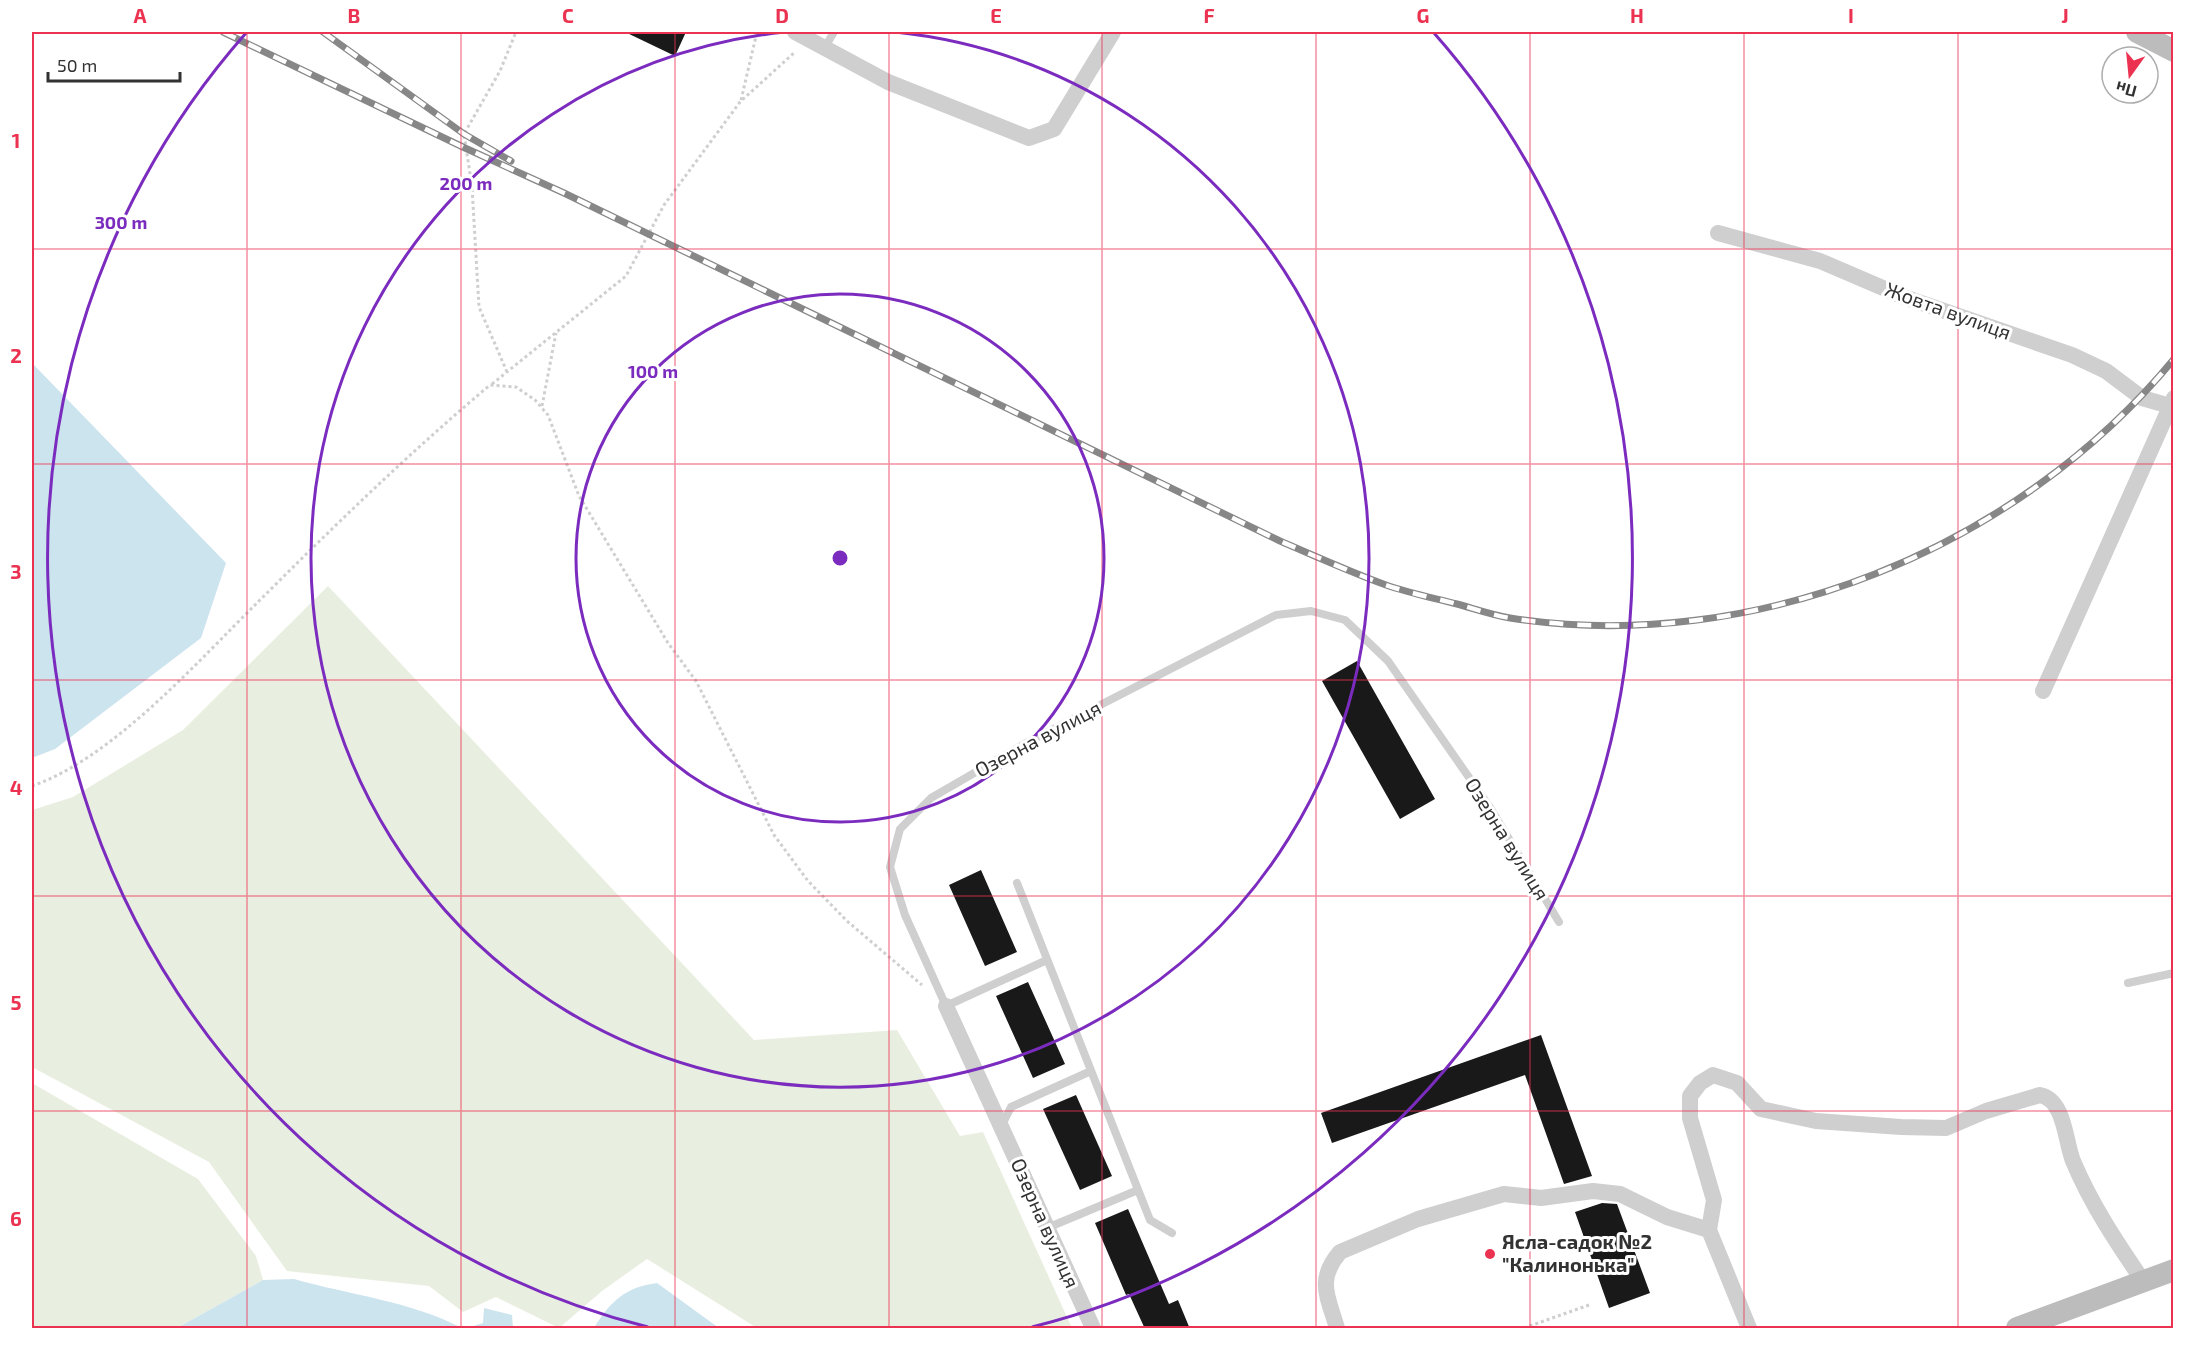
<svg xmlns="http://www.w3.org/2000/svg" width="2205" height="1360" viewBox="0 0 2205 1360" font-family="'Exo 2',sans-serif">
	<style>
		.green { fill: #e9efe0 }
		.water { fill: #cce4ee }
		.building { fill: #191919 }
		.lines { fill: none; stroke-linecap: round; stroke-linejoin: round }
		.path { stroke: #cfcfcf; stroke-width: 3; stroke-dasharray: 3 3; stroke-linecap: butt }
		.service { stroke: #cfcfcf; stroke-width: 8 }
		.minor { stroke: #cfcfcf; stroke-width: 16 }
		.secondary { stroke: #bcbcbc; stroke-width: 22 }
		.rail-casing { stroke: #878787; stroke-width: 7 }
		.rail { stroke: #fff; stroke-width: 4.5; stroke-dasharray: 14; stroke-linecap: butt }
		.grid { fill: none; stroke: #eb3251; stroke-width: 1.5; stroke-opacity: 0.55 }
		.ring { fill: none; stroke: #7b2cbf; stroke-width: 3 }
		.poi-dot { fill: #eb3251; stroke: #fff; stroke-width: 2 }
		.labels { text-anchor: middle; stroke-width: 6; stroke-linejoin: round; paint-order: stroke }
		.street-label { font-size: 20px; fill: #323232; stroke: #fff }
		.poi-label { font-size: 20px; font-weight: bold; fill: #323232; stroke: #fff; text-anchor: start }
		.centre { fill: #7b2cbf; stroke: #fff; stroke-width: 3 }
		.ring-label { font-size: 18px; text-anchor: middle; font-weight: bold; fill: #7b2cbf; stroke: #fff; stroke-width: 6; stroke-linejoin: round; paint-order: stroke }
		.neatline { fill: none; stroke: #eb3251; stroke-width: 2 }
		.grid-label { font-size: 20px; text-anchor: middle; font-weight: bold; fill: #eb3251 }
	</style>
	<rect width="100%" height="100%" fill="#fff"/>
	<path class="green" d="M328,586L754,1040L897,1030L960,1136L983,1132L1072,1328H757L647,1259L602,1291L559,1328L496,1297L463,1312L429,1286L287,1271L209,1162L32,1067V810L73,797L183,730Z
		M32,1083L198,1179L256,1256L263,1280L177,1328H32Z"/>
	<path class="water" d="M32,363L226,563L201,638L55,749L32,758Z
		M294,1279C350,1295 410,1301 462,1328H177L263,1280Z
		M657,1283L719,1328H594C610,1302 625,1287 657,1283Z
		M484,1308L512,1315L513,1328H467L483,1323Z"/>
	<path class="building" d="M625,32H686L675,56Z
		M1357,661L1435,799L1400,819L1322,681Z
		M981,870L1017,952L985,966L949,885Z
		M1028,982L1065,1064L1033,1078L996,996Z
		M1541,1035L1592,1176L1564,1184L1525,1075L1332,1143L1321,1113Z
		M1076,1095L1112,1176L1080,1190L1043,1109Z
		M1602,1203L1617,1204L1650,1293L1609,1308L1575,1212Z
		M1128,1209L1169,1304L1178,1300L1190,1329H1145L1129,1294L1126,1295L1095,1223Z"/>
	<g class="lines">
		<path class="path" d="M741,100L757,32
			M507,372L479,307L472,187L464,134L500,71L516,32
			M492,384L626,276L664,205L740,102L795,52
			M542,406L556,333
			M32,786C113,758 197,662 258,602C333,527 409,453 490,385L516,387L535,400L548,415L579,496L668,643L696,681L774,835L808,881L847,921L922,985
			M1524,1328L1589,1305"/>
		<path class="service" d="M825,47L834,32
			M1017,883L1150,1220L1172,1233
			M1047,960L946,1006L905,915L890,867L900,829L931,798L1026,743L1276,615L1311,611L1345,620L1388,661L1491,809L1559,922
			M2128,983L2174,973
			M1002,1125L1011,1107L1091,1071
			M1047,1228L1138,1190"/>
		<path class="minor" d="M795,32L888,82L1029,138L1054,129L1113,32
			M1718,233L1820,261L1904,297L2072,355L2106,371L2142,398L2170,406
			M2043,691L2174,398
			M946,1006L1093,1328
			M1709,1230L1714,1200L1690,1118V1096L1700,1083L1713,1075L1737,1083L1761,1109L1816,1121L1901,1127L1946,1128L1986,1111L2040,1095C2065,1100 2065,1141 2073,1161C2091,1204 2117,1243 2143,1281
			M1337,1328C1328,1297 1316,1280 1340,1252L1418,1219L1504,1194L1541,1198L1593,1191L1620,1194L1667,1217L1709,1230L1749,1328"/>
		<path class="secondary" d="M2137,32L2174,51
			M2017,1328L2174,1270"/>
		<defs>
			<path id="rail" d="M223,32L465,148L564,193L1280,541C1315,556 1350,572 1386,585C1409,593 1434,598 1457,604C1475,609 1492,615 1510,618C1755,656 2017,549 2174,359
				M323,32L464,134L511,161"/>
		</defs>
		<use href="#rail" class="rail-casing"/>
		<use href="#rail" class="rail"/>
	</g>
	<path class="grid" d="M247,32V1328M461,32V1328M675,32V1328M889,32V1328M1102,32V1328M1316,32V1328M1530,32V1328M1744,32V1328M1958,32V1328M32,249H2174M32,464H2174M32,680H2174M32,896H2174M32,1111H2174"/>
	<g class="ring">
		<circle cx="840" cy="558" r="264"/>
		<path d="M895 32A529 529 0 1 1 785 32"/>
		<path d="M648 1327A793 793 0 0 1 246 33M1434 33A793 793 0 0 1 1032 1327"/>
	</g>
	<circle class="poi-dot" cx="1490" cy="1254" r="6"/>
	<g class="labels">
		<g class="street-label">
			<text transform="translate(1948 311) rotate(20)" y="7">Жовта вулиця</text>
			<text transform="translate(1038 739) rotate(-28)" y="7">Озерна вулиця</text>
			<text transform="translate(1507 839) rotate(58)" y="7">Озерна вулиця</text>
			<text transform="translate(1045 1223) rotate(66)" y="7">Озерна вулиця</text>
		</g>
		<g class="poi-label">
			<text x="1502" y="1249">Ясла-садок №2<tspan x="1502" dy="23">"Калинонька"</tspan></text>
		</g>
	</g>
	<circle cx="840" cy="558" r="9" class="centre"/>
	<g class="ring-label">
		<text x="466" y="190">200 m</text>
		<text x="121" y="229">300 m</text>
		<text x="653" y="378">100 m</text>
	</g>
	<rect width="2205" height="1360" fill="none" stroke="#ffffff" stroke-width="66"/>
	<g transform="translate(2130 75) rotate(195)"><circle r="28" fill="#ffffff" stroke="#adadad" stroke-width="1.5"/>
	<path d="M0-4.5L10 22L0 15L-10 22Z" fill="#eb3251"/>
	<text y="-9" font-size="16" font-weight="bold" text-anchor="middle" fill="#323232">Пн</text>
	</g>
	<path d="M48 72v9h132v-9" fill="none" stroke="#323232" stroke-width="3"/>
	<text x="57" y="72" font-size="18" fill="#323232" stroke="#ffffff" stroke-width="4.5" paint-order="stroke">50 m</text>
	<rect x="33" y="33" width="2139" height="1294" class="neatline"/>
	<g class="grid-label">
		<text x="140" y="23">A</text>
		<text x="354" y="23">B</text>
		<text x="568" y="23">C</text>
		<text x="782" y="23">D</text>
		<text x="996" y="23">E</text>
		<text x="1209" y="23">F</text>
		<text x="1423" y="23">G</text>
		<text x="1637" y="23">H</text>
		<text x="1851" y="23">I</text>
		<text x="2065" y="23">J</text>
		<text x="16" y="148">1</text>
		<text x="16" y="363">2</text>
		<text x="16" y="579">3</text>
		<text x="16" y="795">4</text>
		<text x="16" y="1010">5</text>
		<text x="16" y="1226">6</text>
	</g>
</svg>
